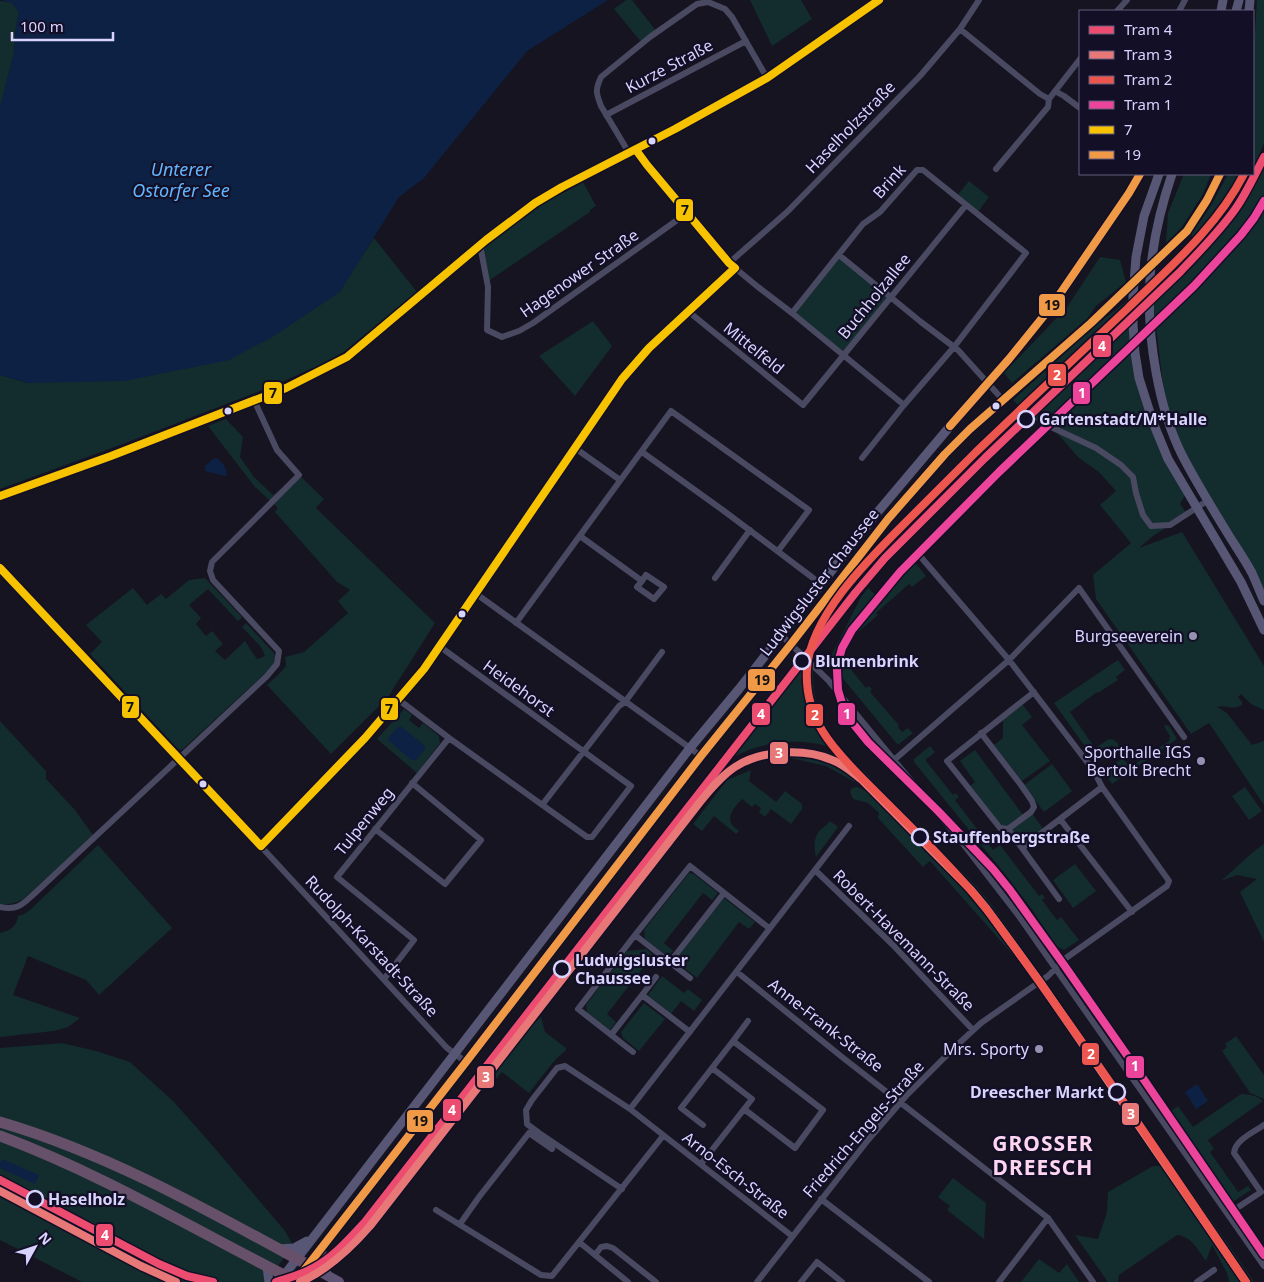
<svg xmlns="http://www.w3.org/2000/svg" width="1264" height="1282" viewBox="0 0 1264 1282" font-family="'Noto Sans',sans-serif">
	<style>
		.green { fill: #132c2d }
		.water { fill: #0d2144 }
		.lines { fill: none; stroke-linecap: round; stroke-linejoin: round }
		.street { stroke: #4a4962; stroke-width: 6 }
		.secondary { stroke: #575674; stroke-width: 9 }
		.primary { stroke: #5e5373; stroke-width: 10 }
		.highway { stroke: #67516a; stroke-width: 11 }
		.bus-1-casing { stroke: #130f26; stroke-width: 11 }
		.bus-2-casing { stroke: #130f26; stroke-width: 11 }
		.bus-1 { stroke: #f7c200; stroke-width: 8 }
		.bus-2 { stroke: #f09947; stroke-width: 8 }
		.tram-1-casing { stroke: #130f26; stroke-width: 11 }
		.tram-2-casing { stroke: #130f26; stroke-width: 11 }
		.tram-3-casing { stroke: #130f26; stroke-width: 11 }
		.tram-4-casing { stroke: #130f26; stroke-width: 11 }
		.tram-1 { stroke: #eb4c70; stroke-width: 8 }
		.tram-2 { stroke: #e87878; stroke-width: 8 }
		.tram-3 { stroke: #ec564e; stroke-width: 8 }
		.tram-4 { stroke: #ec449a; stroke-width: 8 }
		.bus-dot { fill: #d9d4ff; stroke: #130f26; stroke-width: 2 }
		.stop-dot { fill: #130f26; stroke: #d9d4ff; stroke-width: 2.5 }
		.poi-dot { fill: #9591b1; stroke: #130f26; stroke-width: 2 }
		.labels { text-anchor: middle; stroke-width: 4.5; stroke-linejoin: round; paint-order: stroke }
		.street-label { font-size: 16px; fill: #d9d4ff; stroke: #130f26 }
		.stop-label { font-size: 16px; font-weight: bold; fill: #d9d4ff; stroke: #130f26; text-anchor: start }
		.poi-label { font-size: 16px; fill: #d9d4ff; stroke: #130f26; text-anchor: end }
		.water-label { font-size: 18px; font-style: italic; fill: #62b6ff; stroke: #130f26 }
		.district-label { font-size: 21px; font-weight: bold; letter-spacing: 1px; fill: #ffd6f0; stroke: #130f26 }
		.line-badge { stroke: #130f26; stroke-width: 2 }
		.badge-label { font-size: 14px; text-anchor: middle; font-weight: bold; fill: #fff }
		.pale-badge-label { font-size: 14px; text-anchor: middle; font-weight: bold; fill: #111 }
	</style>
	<rect width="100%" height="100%" fill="#161421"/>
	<path class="green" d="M626,0H632L657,32L642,43L614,9Z
		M750,0H801L812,19L772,46Z
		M1257,0H1264V143L1253,170V61Z
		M0,1L11,2L19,11L16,26L14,53L0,108Z
		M1264,162V601L1207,501L1167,419L1153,301C1182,274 1214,247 1237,214C1248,198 1256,180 1264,162Z
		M1184,174H1211L1203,194L1182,227L1166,243L1168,213Z
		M1228,174H1251C1234,211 1205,240 1177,268L1174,266L1198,243L1191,235L1212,204Z
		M969,181L989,197L977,213L956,197Z
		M583,182L596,206L590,210V212L487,282L481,250L539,206Z
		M374,238L417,292L345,351L322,364L270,387L120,445L0,489V375L28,383L339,292Z
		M839,255L891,297L844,355L792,313Z
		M1100,257L1120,260L1126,282L1096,306L1087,319L1012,383L1004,373L1067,307Z
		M1133,296L1135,353L1154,425L1187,492L1180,504L1187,514L1153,536L1139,548L1182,532L1264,666V710L1251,704L1241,694L1238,697L1242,702V705C1229,711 1228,704 1217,707L1227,713L1252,745L1264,741V805L1209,723L1191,734L1096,599L1093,575L1131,543L1100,505L1116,491L1099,472L1079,458L1056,432L1051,427L1032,419L1013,400L1094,327Z
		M593,321L612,346L575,396L539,356Z
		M226,419L243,437L240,457L254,477L273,495L299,475L324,499L316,508L435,623L388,697L331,754L267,685L280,673L286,666L285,657L304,652L348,613L338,601L350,590L337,582L275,512L278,508L255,487L208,426Z
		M911,558L926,576L912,587L909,584L876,613L878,615L844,644L848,648L839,655L866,688L869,686L872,689L870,692L899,725L898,727L902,732L908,728L913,733L899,744H897L831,664L830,658L861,597L868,588L880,599L911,566L907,561Z
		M205,578L242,617L238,621L208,589L189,605L201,618L196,624L206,636L212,631L223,644L215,651L225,660L245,641L257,659L265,656L261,647L242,627L246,623L274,653L276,659L273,666L183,749L179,750L90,654L102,642L86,625L133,588L147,605L161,594L166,599L189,580Z
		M805,657L813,666C812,706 823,729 850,758C846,755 841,752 837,750C804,736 762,741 731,758C726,761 721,766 716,771Z
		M1118,660L1125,670L1116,677L1118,680L1098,693L1097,692L1070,712L1095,748L1109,739C1114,739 1118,742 1119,747L1115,750L1112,745L1101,753L1104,758C1101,761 1097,761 1094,759L1054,703Z
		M1023,705L1032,717L1022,725L1050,761L1022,781L994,745L1003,738V720Z
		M404,709L412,715L409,720L419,728L423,723L439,736L440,743L417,773L377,739Z
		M0,721L46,771V779L75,810L93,835L26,897C18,903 10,905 0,904Z
		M1165,725L1169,726L1177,739L1112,784L1106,775L1107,769L1120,760C1125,759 1126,762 1128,766H1132L1169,741L1170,736L1164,726Z
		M788,746C818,748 848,755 871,778L862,786L826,766L791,758L761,759L716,778C732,755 762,749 788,746Z
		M930,746L935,752L928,758H926V761L953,795L956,793L959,797L955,800L993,850L1000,845L1039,896L1042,894L1045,898L1042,900L1057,920L1061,917L1079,940L1064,950L1056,946L1031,908L1004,873L914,762V759Z
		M975,750L1023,815L1007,826H1001L970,786L975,782L960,761Z
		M1052,764L1072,791L1044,812L1024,785Z
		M751,770L749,781L776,802L785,791L802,804V809L791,824L771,809L765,817L759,812L761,808L755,804L752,807L742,799C736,805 726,816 732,825C734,827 737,829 739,831L736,834L714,816L702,831L693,824L727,780Z
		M857,787L867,791L889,809L898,819L917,831L937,853L943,852L976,886L991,904L1037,969L1030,974L930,861L923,867L878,818L879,813L868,803L853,799L850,792L852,788Z
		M1245,787L1262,811L1249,820L1232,796Z
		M1031,812L1045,831L1022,848L1008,829Z
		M830,821L838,827L816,857C814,848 813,837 821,829C824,827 827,825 830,821Z
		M1264,844V942L1240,892L1257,879L1237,875L1221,881L1253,852Z
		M98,845L172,928L99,995L86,980L28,956L13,995L80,1018L68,1027L54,1031L0,1037V933C11,930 16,927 18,916L24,914L30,910Z
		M1075,864L1096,891L1073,908L1053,880Z
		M689,873L694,874L718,893L712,900L703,893L664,943L673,951L668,957L645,939L644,930Z
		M724,898L755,922L749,929L739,922L697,978L680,965L678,956Z
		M646,949L657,958L650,967L646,964L607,1014L616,1022L610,1030L587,1012L586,1005L627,951Z
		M662,976L684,993L688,989L702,1000L694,1011L681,1001L671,1014L648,995Z
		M644,1003L665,1019L639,1051L623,1038L621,1032Z
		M541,1017L545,1032L566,1048V1050L555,1060L529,1093L502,1072L487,1090L495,1067L517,1038Z
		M1236,1036L1264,1075V1099L1250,1093L1222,1051L1227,1047L1225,1044Z
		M62,1043L96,1051L130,1062L173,1101L213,1146L285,1231L293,1245L267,1282H82L0,1240V1048Z
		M1241,1094C1249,1094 1258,1096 1263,1101L1208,1140L1214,1149L1210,1152L1238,1192L1248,1186L1251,1190L1231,1203L1168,1113L1178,1106L1193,1127Z
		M1164,1158L1169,1159L1254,1282H1229L1227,1273L1212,1245L1206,1261C1198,1250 1191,1236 1177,1235L1119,1275L1118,1282H1108L1075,1235L1098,1239L1107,1212L1108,1192L1153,1166H1164Z
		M953,1178L986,1203L984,1239L947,1210L950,1206L938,1197Z
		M1039,1259L1059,1273L1067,1264L1079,1282H1021Z"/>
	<path class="water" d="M0,0H608L527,51L424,178L399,197L340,292L274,336L229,360L124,381L28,383L0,375V108L14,53L16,26L19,12L11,2Z
		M216,458C222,460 227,469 227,475L225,476L205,471V466L213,459Z
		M400,726L403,728L425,746V749L416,760H411L389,741L388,738L397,728Z
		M1197,1084L1208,1101L1196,1109L1185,1092Z
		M2,1159L39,1175L35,1184L0,1168V1164Z"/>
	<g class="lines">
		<path class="street" d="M1117,11L1127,0
			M1179,11L1185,0
			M960,29L1040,94L1049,99
			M1055,91L1064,96L1080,108
			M606,115L746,41
			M636,150L647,165L729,263L758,287L792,313L863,224L880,212L917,170H923L1026,253L954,347L904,405L862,458
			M629,153L601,106C596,93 595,90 601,77L650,37L697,4L708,2L725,9L732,17L767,78
			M996,169L1048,107L1049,99L1080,59
			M480,245L488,287L487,330L502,337L519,331L533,323L687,213
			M839,255L921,322L958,350L1003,400
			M729,263L787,212L920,76L960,29L979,0
			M689,312L803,405L966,205
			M792,313L904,405
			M1051,427L1096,448L1121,465L1133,477L1136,493L1143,515L1151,526L1170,525L1207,501
			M575,448L620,480
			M642,452L724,511L821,584
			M0,496L111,456L286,388L319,372L347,357L385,326L486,240L535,203L562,187L675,129L767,78L780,70L879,0
			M580,536L642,581L637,587L654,599L664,587L646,575L642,581
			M0,568L243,827L447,1048L466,1062
			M715,578L750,530
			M475,593L701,756
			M516,623L671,411L809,510L778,551
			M781,635L828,680L960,840L1018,915L1264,1266
			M399,700L449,738L587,837H592L631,786L439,646
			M981,733L1021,785L1032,801L1034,807L1031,812L1008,829L1000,828L947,761L1034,692
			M894,760L1009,660L1079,588L1184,737
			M542,805L619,706L625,702L662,652
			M1060,819L1132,912
			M375,829L445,884L481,840L412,783
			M1008,829L1022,848L1102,787
			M261,846C317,789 373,732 424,669L622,379L649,348L735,268
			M1022,848L1059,899
			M815,870L892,944L973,1030
			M0,907C18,911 23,904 35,893L267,676L277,664L279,651L213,580L210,571L212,562L299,475L277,450L254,400
			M635,935L690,978
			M670,962L724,893
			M737,972L842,1057L1048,1218L1093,1282
			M384,979L414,940L337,877L449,738
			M642,995L656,977
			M611,1035L642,995L690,1032
			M733,1041L748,1021
			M633,1052L578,1009L635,935L690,866L769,928
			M630,1109L849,826
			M703,1125L681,1108L712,1068
			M701,1164L752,1099L712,1068L733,1041L823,1110L795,1148L744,1109
			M622,1189L539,1133L527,1124L526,1110L532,1100L557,1068L565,1066L630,1109L792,1236
			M821,1199L929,1282
			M436,1210L541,1275L552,1276L663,1136
			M1228,1214L1261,1192L1234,1153C1235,1140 1254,1132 1264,1125
			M460,1224L479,1197L529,1133L552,1149
			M579,1242L628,1282
			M595,1255L601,1247L607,1246L613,1248L656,1282
			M757,1282L868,1140L906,1096L955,1047L981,1023L1048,976L1066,958L1167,886L1169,881L1102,787L1094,771L1009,660L920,556
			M801,1282L817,1262L842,1282
			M999,1282L1048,1218
			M1197,1282L1214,1270"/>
		<path class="secondary" d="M1221,11L1223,0
			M1236,11L1239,0
			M1249,11L1250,0
			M1159,174L1144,216L1136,257L1133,296V324L1135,353L1139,378L1154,425L1168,459L1241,582L1264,630
			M1172,174C1149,242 1143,301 1156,372C1161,400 1169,429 1182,455C1196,482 1212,508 1228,534C1236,547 1245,560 1252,573C1256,582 1260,592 1264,601
			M322,1248C321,1258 323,1266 328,1276
			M279,1249L294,1248L307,1241
			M308,1265L466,1062L701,756L791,644L888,519L945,454L970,429L1091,323L1187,231L1207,200L1220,174
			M267,1267L269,1282
			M279,1282L690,748L739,689L876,514L957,418L1009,359L1051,307L1129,193L1140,174"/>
		<path class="primary" d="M296,1281L308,1265L339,1282"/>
		<path class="highway" d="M0,1122C109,1154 209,1211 308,1265
			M0,1136C99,1173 190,1227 284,1275"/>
		<defs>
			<path id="bus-1" d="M636,150L647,165L729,263L735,268
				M0,496L111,456L286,388L347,357L486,240L535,203L562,187L675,129L767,78L879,0
				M0,568L261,846
				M261,846L365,738L424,669L622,379L649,348L735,268"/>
			<path id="bus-2" d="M950,426L1009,359L1051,307L1129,193L1140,174
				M295,1282L466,1062L701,756L791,644L888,519L945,454L970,429L1091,323L1187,231L1207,200L1220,174"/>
		</defs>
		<use href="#bus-1" class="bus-1-casing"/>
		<use href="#bus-2" class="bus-2-casing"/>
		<use href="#bus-1" class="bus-1"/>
		<use href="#bus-2" class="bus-2"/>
		<defs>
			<path id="tram-1" d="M0,1180L159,1264L187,1276L213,1282
				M276,1282C288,1278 301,1275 313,1268C333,1258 349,1239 365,1222L856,592L885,558L985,458L1180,272C1199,252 1220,231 1236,208C1247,192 1255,174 1264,157"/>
			<path id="tram-2" d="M0,1191L141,1266L176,1282
				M300,1282C328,1270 350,1249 370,1226L700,802C710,790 721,776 735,767C761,750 804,748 832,760C843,764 852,772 861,779L971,890L986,908L1040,982L1246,1282"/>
			<path id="tram-3" d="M1244,174C1217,227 1170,267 1127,309C1077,356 1026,404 976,452C954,474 932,496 910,518C873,555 810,615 807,669C804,718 832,748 864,780C879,795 895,811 910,826C935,851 961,877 983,905C994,918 1003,932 1013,945C1037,978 1060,1011 1084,1045C1139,1123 1192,1203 1246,1282"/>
			<path id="tram-4" d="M1264,201L1254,218L1241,235L1194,286L999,472L900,572L852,630L842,648L839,659L837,670L838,690L844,710L851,721L868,742L938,811L993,869L1010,890L1064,965L1138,1071L1264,1255"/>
		</defs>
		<use href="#tram-1" class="tram-1-casing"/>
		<use href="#tram-2" class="tram-2-casing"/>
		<use href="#tram-3" class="tram-3-casing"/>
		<use href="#tram-4" class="tram-4-casing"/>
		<use href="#tram-1" class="tram-1"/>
		<use href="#tram-2" class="tram-2"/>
		<use href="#tram-3" class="tram-3"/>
		<use href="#tram-4" class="tram-4"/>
	</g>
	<g class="bus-dot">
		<circle cx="652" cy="141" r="4.5"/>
		<circle cx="996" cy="406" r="4.5"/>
		<circle cx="228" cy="411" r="4.5"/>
		<circle cx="462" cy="614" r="4.5"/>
		<circle cx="203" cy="784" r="4.5"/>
	</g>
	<g class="stop-dot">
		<circle cx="1026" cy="419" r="8"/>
		<circle cx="802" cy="661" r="8"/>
		<circle cx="920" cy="837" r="8"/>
		<circle cx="562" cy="969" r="8"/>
		<circle cx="1117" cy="1092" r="8"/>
		<circle cx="35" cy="1199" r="8"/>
	</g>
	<g class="poi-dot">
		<circle cx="1193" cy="636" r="5"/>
		<circle cx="1201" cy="761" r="5"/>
		<circle cx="1039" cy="1049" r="5"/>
	</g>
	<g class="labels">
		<g class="street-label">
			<text transform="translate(669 66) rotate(-28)" y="6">Kurze Straße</text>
			<text transform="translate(850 127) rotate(-46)" y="6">Haselholzstraße</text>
			<text transform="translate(889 181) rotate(-48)" y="6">Brink</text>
			<text transform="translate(579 273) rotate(-35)" y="6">Hagenower Straße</text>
			<text transform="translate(874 296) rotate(-51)" y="6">Buchholzallee</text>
			<text transform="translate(754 348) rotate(39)" y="6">Mittelfeld</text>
			<text transform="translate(819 582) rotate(-52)" y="6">Ludwigsluster Chaussee</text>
			<text transform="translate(519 688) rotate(36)" y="6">Heidehorst</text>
			<text transform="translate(364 821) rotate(-51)" y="6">Tulpenweg</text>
			<text transform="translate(904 940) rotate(45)" y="6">Robert-Havemann-Straße</text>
			<text transform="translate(372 946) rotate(47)" y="6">Rudolph-Karstadt-Straße</text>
			<text transform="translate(826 1025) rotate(38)" y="6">Anne-Frank-Straße</text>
			<text transform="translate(863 1129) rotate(-49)" y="6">Friedrich-Engels-Straße</text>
			<text transform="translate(736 1175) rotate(38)" y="6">Arno-Esch-Straße</text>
		</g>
		<g class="stop-label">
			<text x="1039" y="425">Gartenstadt/M*Halle</text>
			<text x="815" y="667">Blumenbrink</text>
			<text x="933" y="843">Stauffenbergstraße</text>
			<text x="575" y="966">Ludwigsluster<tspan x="575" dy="18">Chaussee</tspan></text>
			<text x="1104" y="1098" text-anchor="end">Dreescher Markt</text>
			<text x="48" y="1205">Haselholz</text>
		</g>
		<g class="poi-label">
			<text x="1183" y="642">Burgseeverein</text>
			<text x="1191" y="758">Sporthalle IGS<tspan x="1191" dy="18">Bertolt Brecht</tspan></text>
			<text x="1029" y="1055">Mrs. Sporty</text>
		</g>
		<g class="water-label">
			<text x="181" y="176">Unterer<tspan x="181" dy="21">Ostorfer See</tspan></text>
		</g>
		<g class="district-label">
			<text x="1043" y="1151">GROSSER<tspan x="1043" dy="24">DREESCH</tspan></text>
		</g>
	</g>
	<g class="line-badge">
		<rect x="675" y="198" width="19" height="24" rx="5" fill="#f7c200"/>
		<rect x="1038" y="293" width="28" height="24" rx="5" fill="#f09947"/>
		<rect x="1092" y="334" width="20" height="24" rx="5" fill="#eb4c70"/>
		<rect x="1047" y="363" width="20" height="24" rx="5" fill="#ec564e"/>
		<rect x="263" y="381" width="20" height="24" rx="5" fill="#f7c200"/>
		<rect x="1072" y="381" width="19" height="24" rx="5" fill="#ec449a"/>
		<rect x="747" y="668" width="29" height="24" rx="5" fill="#f09947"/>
		<rect x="121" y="695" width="19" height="24" rx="5" fill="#f7c200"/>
		<rect x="380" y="697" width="19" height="24" rx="5" fill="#f7c200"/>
		<rect x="751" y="702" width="20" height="24" rx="5" fill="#eb4c70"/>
		<rect x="837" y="702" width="19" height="24" rx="5" fill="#ec449a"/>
		<rect x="805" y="703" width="19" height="24" rx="5" fill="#ec564e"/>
		<rect x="769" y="741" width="20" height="24" rx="5" fill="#e87878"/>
		<rect x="1081" y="1042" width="19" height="24" rx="5" fill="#ec564e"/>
		<rect x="1125" y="1055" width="20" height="24" rx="5" fill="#ec449a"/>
		<rect x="476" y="1065" width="19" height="24" rx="5" fill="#e87878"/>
		<rect x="442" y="1098" width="20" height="24" rx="5" fill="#eb4c70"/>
		<rect x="1121" y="1102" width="19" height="24" rx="5" fill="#e87878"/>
		<rect x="406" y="1109" width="28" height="24" rx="5" fill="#f09947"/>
		<rect x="95" y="1223" width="19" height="24" rx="5" fill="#eb4c70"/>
	</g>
	<g class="badge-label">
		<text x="1102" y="351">4</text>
		<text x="1057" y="380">2</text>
		<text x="1082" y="398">1</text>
		<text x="761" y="719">4</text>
		<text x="847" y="719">1</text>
		<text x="815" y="720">2</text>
		<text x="779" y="758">3</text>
		<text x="1091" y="1059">2</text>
		<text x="1135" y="1071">1</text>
		<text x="486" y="1082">3</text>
		<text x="452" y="1115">4</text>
		<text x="1131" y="1119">3</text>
		<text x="105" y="1240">4</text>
	</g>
	<g class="pale-badge-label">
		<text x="685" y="215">7</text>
		<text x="1052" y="310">19</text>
		<text x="273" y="398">7</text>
		<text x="762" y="685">19</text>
		<text x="130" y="712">7</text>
		<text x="389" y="714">7</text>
		<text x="420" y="1126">19</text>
	</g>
	<rect x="1079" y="10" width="175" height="165" fill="#130f26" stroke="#625e7d"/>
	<rect x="1089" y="26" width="25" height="8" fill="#eb4c70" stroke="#625e7d"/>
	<text x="1124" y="35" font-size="15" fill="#d9d4ff">Tram 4</text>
	<rect x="1089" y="51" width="25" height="8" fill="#e87878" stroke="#625e7d"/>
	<text x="1124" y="60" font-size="15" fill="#d9d4ff">Tram 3</text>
	<rect x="1089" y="76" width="25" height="8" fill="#ec564e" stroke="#625e7d"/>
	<text x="1124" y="85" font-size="15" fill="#d9d4ff">Tram 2</text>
	<rect x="1089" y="101" width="25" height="8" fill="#ec449a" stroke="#625e7d"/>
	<text x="1124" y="110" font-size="15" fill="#d9d4ff">Tram 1</text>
	<rect x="1089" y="126" width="25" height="8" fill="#f7c200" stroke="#625e7d"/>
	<text x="1124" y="135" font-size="15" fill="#d9d4ff">7</text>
	<rect x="1089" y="151" width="25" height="8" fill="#f09947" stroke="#625e7d"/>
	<text x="1124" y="160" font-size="15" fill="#d9d4ff">19</text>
	<g transform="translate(35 1247) rotate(50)" stroke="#130f26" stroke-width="4" paint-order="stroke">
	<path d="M0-4L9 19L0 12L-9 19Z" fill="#d9d4ff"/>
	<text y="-8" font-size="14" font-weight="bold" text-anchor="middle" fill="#d9d4ff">N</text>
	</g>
	<path d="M12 32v8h101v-8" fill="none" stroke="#d9d4ff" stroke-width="2.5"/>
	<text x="20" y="32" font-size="15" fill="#d9d4ff" stroke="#130f26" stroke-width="4" paint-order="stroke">100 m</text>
</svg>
